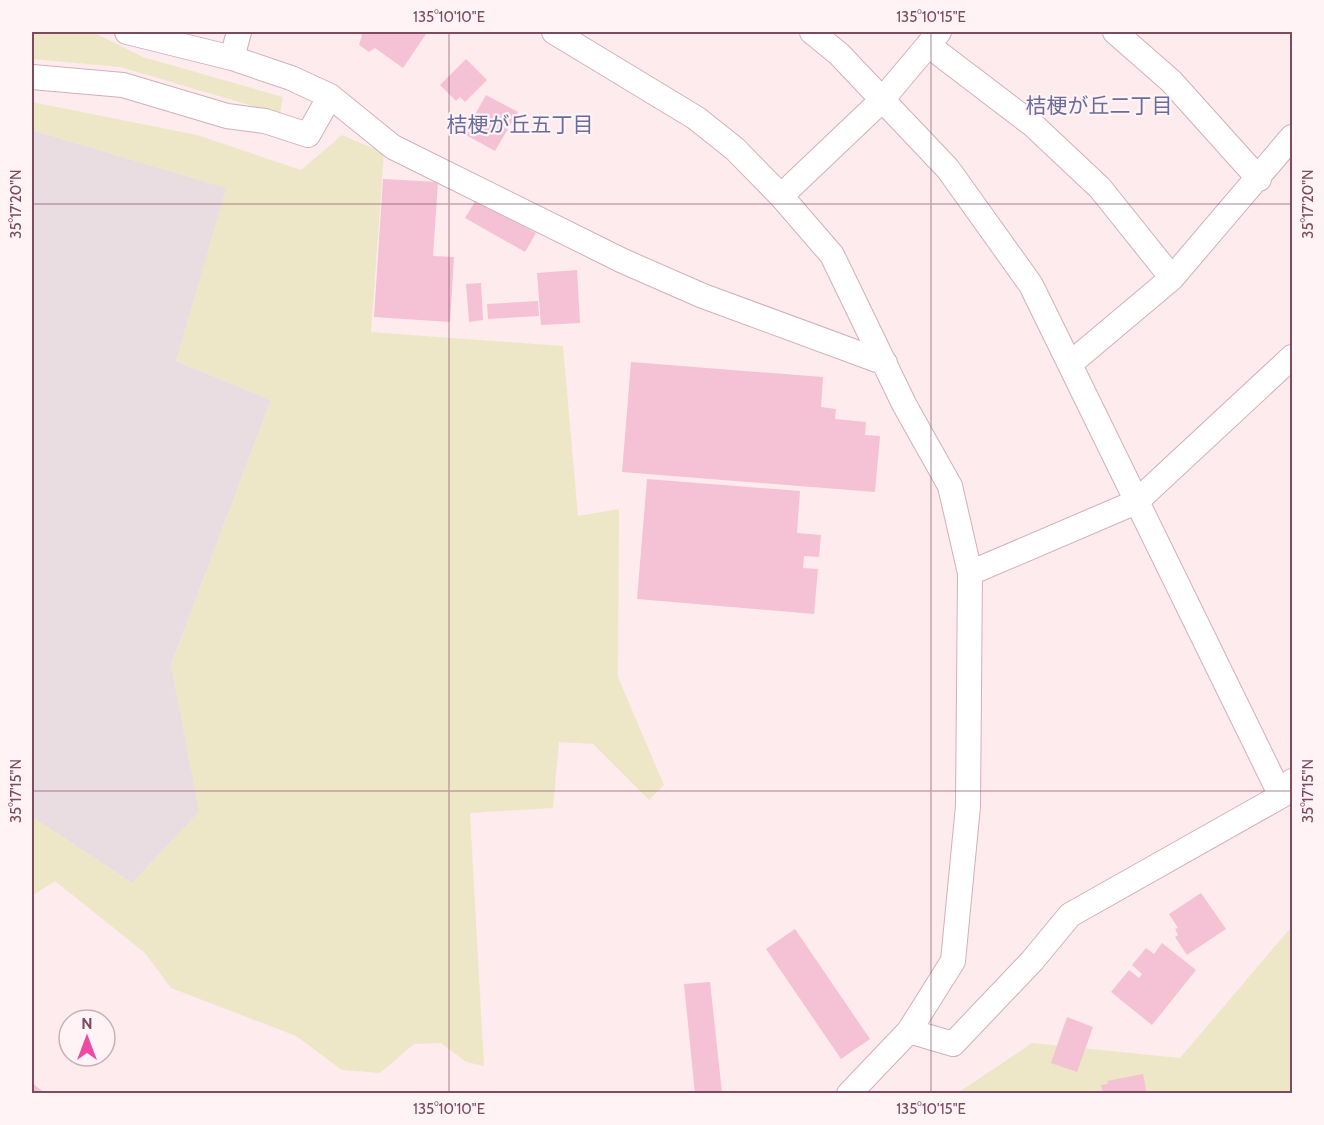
<svg xmlns="http://www.w3.org/2000/svg" width="1324" height="1125" viewBox="0 0 1324 1125" font-family="Cabin,'Noto Sans JP',sans-serif">
	<style>
		.industrial { fill: #eadde2 }
		.green { fill: #ede7c8 }
		.building { fill: #f5c1d4 }
		.lines { fill: none; stroke-linecap: round; stroke-linejoin: round }
		.street-casing { stroke: #d2afba; stroke-width: 26 }
		.street { stroke: #fff; stroke-width: 24 }
		.ticks { fill: none; stroke: #7c4b5f; stroke-width: 1.5; stroke-opacity: 0.45 }
		.labels { text-anchor: middle; stroke-width: 4.5; stroke-linejoin: round; paint-order: stroke }
		.neighbourhood-label { font-size: 21px; fill: #686d9e; stroke: #fff3f5 }
		.neatline { fill: none; stroke: #7c4b5f; stroke-width: 2 }
		.ticks-label { font-size: 15px; text-anchor: middle; fill: #7c4b5f }
	</style>
	<rect width="100%" height="100%" fill="#feebee"/>
	<path class="industrial" d="M32,130L227,188L176,361L271,400L171,665L200,811L132,883L32,817Z"/>
	<path class="green" d="M32,32H93L143,57L283,97L280,114L120,67L32,59Z
		M32,102L197,135L301,170L342,135L384,153L371,332L563,346L578,516L619,509L618,677L664,785L649,800L593,744L559,742L553,808L470,813L484,1066L466,1062L441,1043L414,1044L380,1073L342,1070L296,1036L171,988L145,953L55,881L32,896V817L132,883L199,812L171,665L271,400L176,361L226,188L32,130Z
		M1292,926V1093L956,1094L1032,1043L1180,1058Z"/>
	<path class="building" d="M357,32H422L426,34L403,68L375,48L369,52L359,45L362,35Z
		M466,59L487,80L465,102L460,97L456,101L440,85Z
		M486,95L518,112L495,151L464,134Z
		M383,179L438,182L433,256L454,257L450,322L374,317Z
		M476,200L536,233L525,252L465,218Z
		M577,270L580,323L541,325L537,273Z
		M481,283L483,320L469,322L466,284Z
		M538,301L539,316L488,319L487,304Z
		M631,362L823,377L821,407L836,409L835,419L866,422L865,435L880,436L875,492L622,472Z
		M647,479L800,491L797,533L821,535L819,557L804,556L803,568L818,569L814,614L637,599Z
		M1201,893L1226,929L1187,955L1175,937L1178,935L1175,929L1178,928L1169,914Z
		M795,929L870,1039L841,1059L766,949Z
		M1162,943L1196,970L1152,1025L1111,992L1129,970L1139,978L1142,974L1132,965L1146,948L1154,954Z
		M710,982L722,1093L695,1094L684,984Z
		M1067,1017L1093,1027L1077,1072L1051,1063Z
		M1143,1074L1147,1094H1103L1101,1085L1108,1084L1107,1081Z
		M32,1083L46,1094H32Z"/>
	<g class="lines">
		<defs>
			<path id="street" d="M127,32L232,58L291,78L330,96L393,147L623,261L703,296L885,363
				M554,32L696,118L735,149L781,196L832,255L904,404L950,486L970,573L968,806L953,961L909,1031L849,1094
				M812,32L839,54L948,169L1031,285L1281,796
				M1115,32L1171,81L1259,179
				M928,45L1033,125L1100,188L1172,278
				M232,58L239,32
				M32,77L123,85L227,116L265,121L308,135L330,96
				M781,196L881,101L939,32
				M1071,363L1172,278L1292,137
				M970,573L1136,502L1292,357
				M909,1031L953,1044L1032,961L1070,915L1281,796L1292,781"/>
		</defs>
		<use href="#street" class="street-casing"/>
		<use href="#street" class="street"/>
	</g>
	<path class="ticks" d="M449,32V1094M931,32V1094M32,204H1292M32,791H1292"/>
	<g class="labels">
		<g class="neighbourhood-label">
			<text x="1099" y="113">桔梗が丘二丁目</text>
			<text x="520" y="132">桔梗が丘五丁目</text>
		</g>
	</g>
	<rect width="1324" height="1125" fill="none" stroke="#fff3f5" stroke-width="66"/>
	<g transform="translate(87 1038)"><circle r="28" fill="#fff3f5" stroke="#cbb0b9" stroke-width="1.5"/>
	<path d="M0-4.5L10 22L0 15L-10 22Z" fill="#ed4ba3"/>
	<text y="-9" font-size="16" font-weight="bold" text-anchor="middle" fill="#7c4b5f">N</text>
	</g>
	<rect x="33" y="33" width="1258" height="1059" class="neatline"/>
	<g class="ticks-label">
		<text x="449" y="22">135°10'10"E</text>
		<text x="931" y="22">135°10'15"E</text>
		<text transform="translate(16 204) rotate(-90)" y="5">35°17'20"N</text>
		<text transform="translate(1308 204) rotate(-90)" y="5">35°17'20"N</text>
		<text transform="translate(16 791) rotate(-90)" y="5">35°17'15"N</text>
		<text transform="translate(1308 791) rotate(-90)" y="5">35°17'15"N</text>
		<text x="449" y="1114">135°10'10"E</text>
		<text x="931" y="1114">135°10'15"E</text>
	</g>
</svg>
